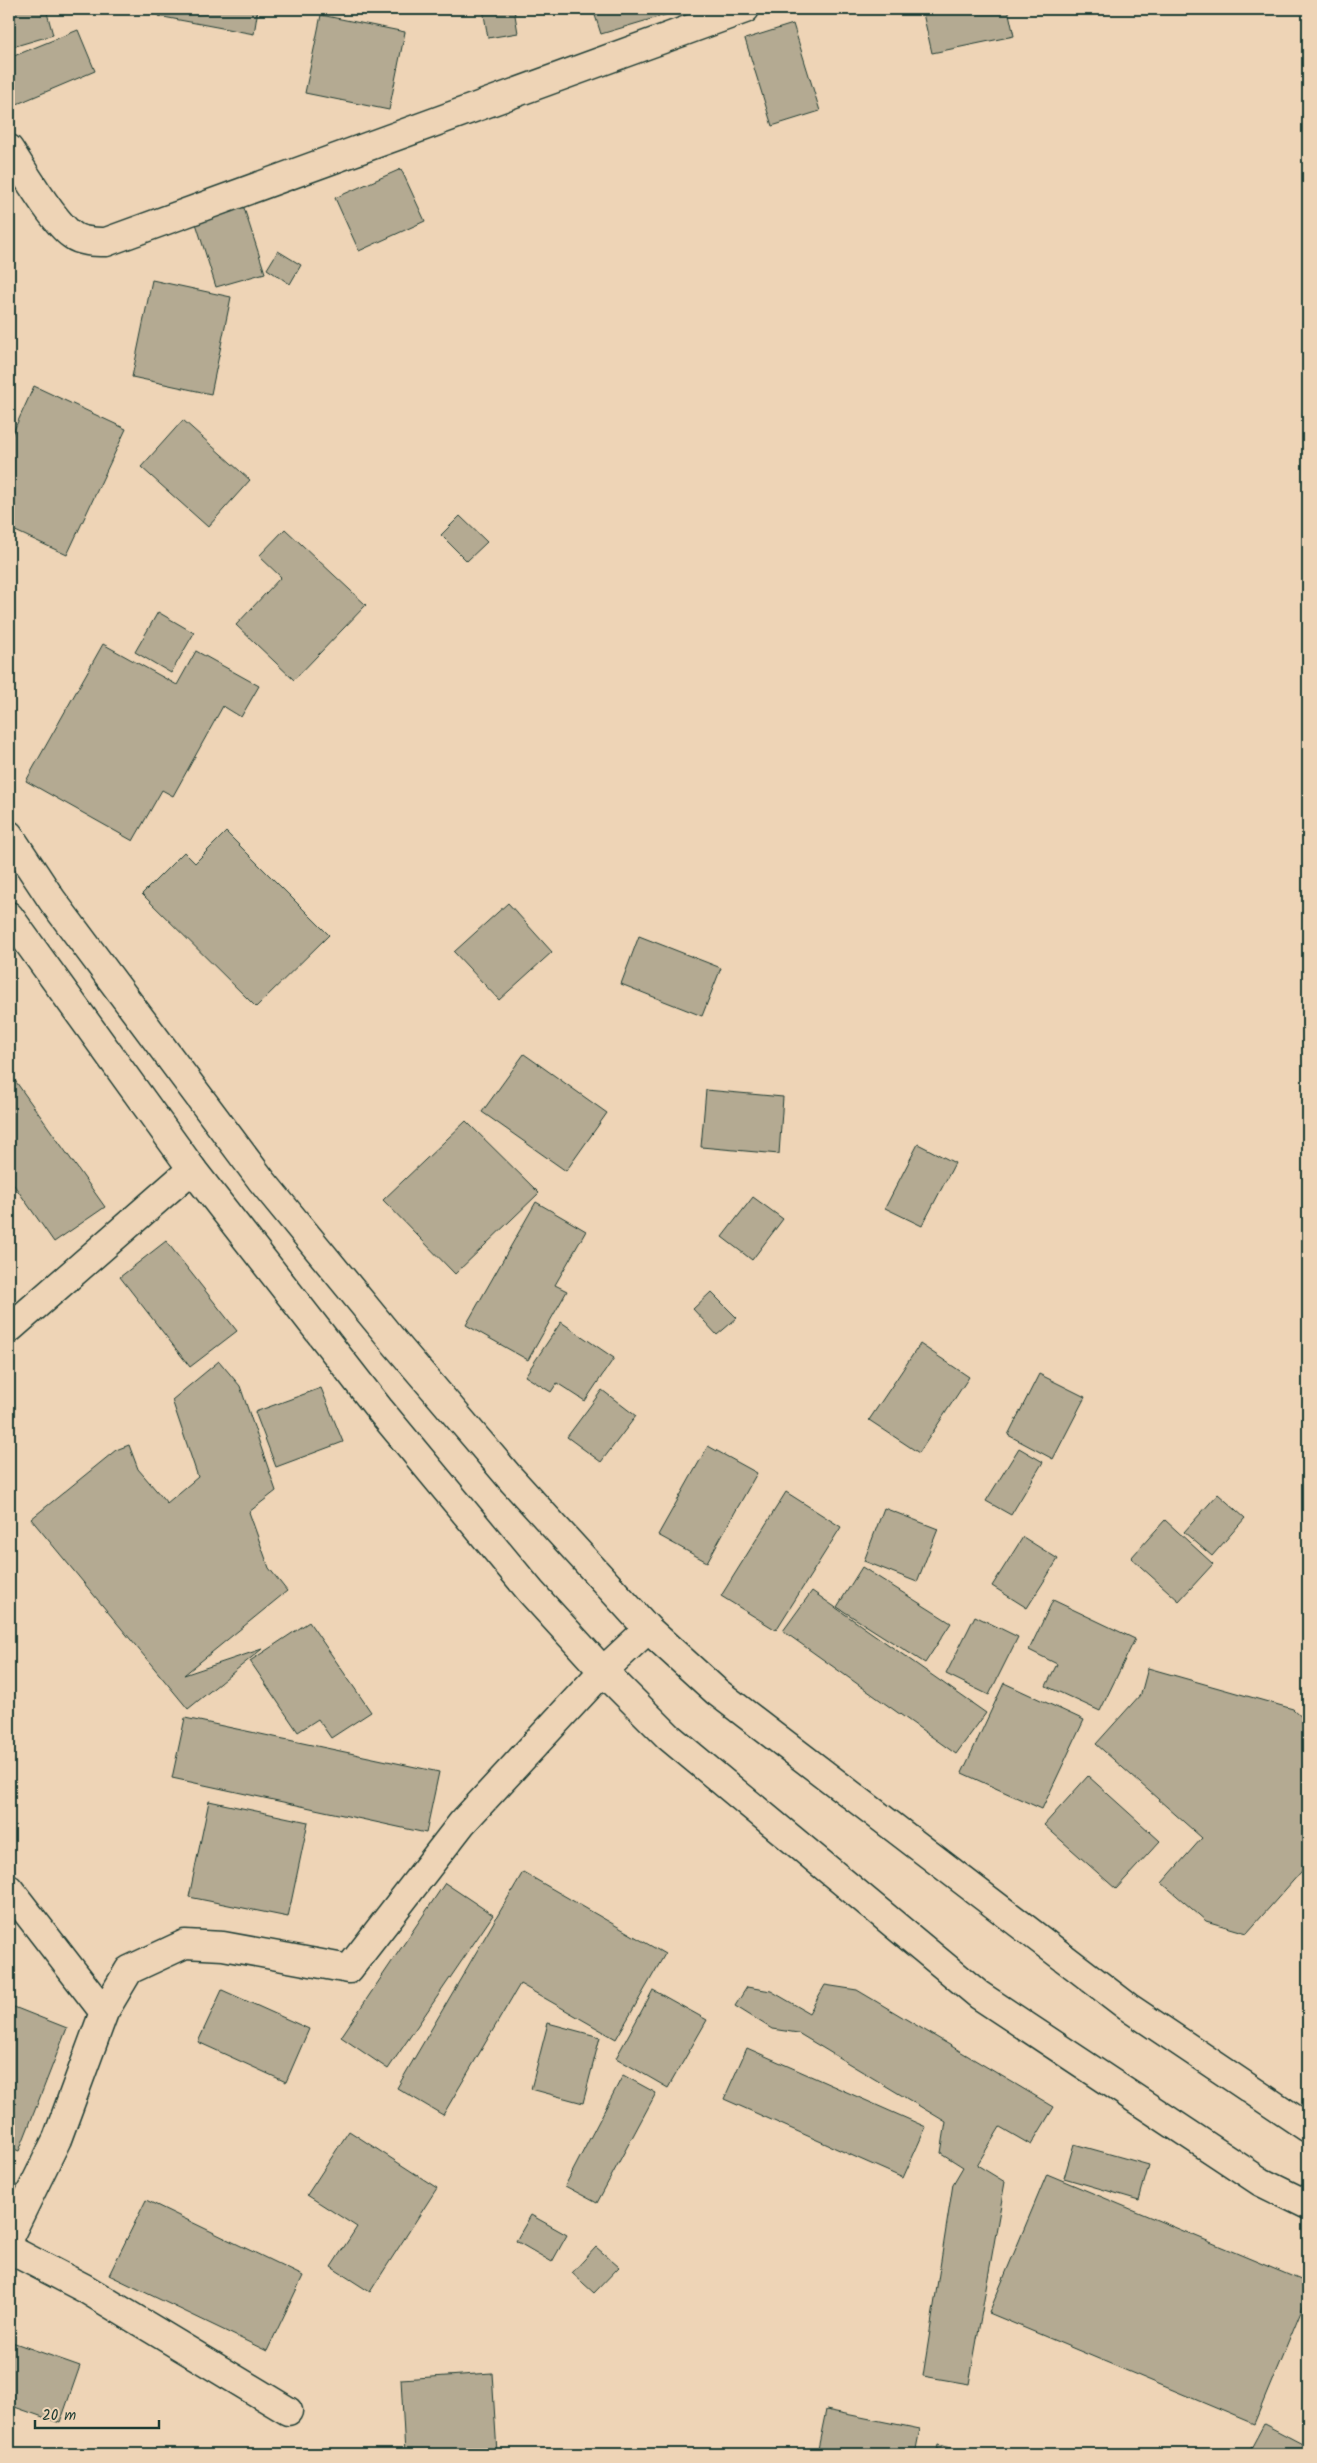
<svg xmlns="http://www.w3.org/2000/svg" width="1317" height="2463" viewBox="0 0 1317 2463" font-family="Kalam,sans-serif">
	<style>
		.building { fill: #b4aa92; stroke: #1f3d34 }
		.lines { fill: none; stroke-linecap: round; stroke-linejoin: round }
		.minor-casing { stroke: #1f3d34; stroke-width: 31 }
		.secondary-casing { stroke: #1f3d34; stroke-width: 31 }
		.minor { stroke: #eed4b6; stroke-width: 28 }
		.secondary { stroke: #eed4b6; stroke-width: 28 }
	</style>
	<rect width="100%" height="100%" fill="#eed4b6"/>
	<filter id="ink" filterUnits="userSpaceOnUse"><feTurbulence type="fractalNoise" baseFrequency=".02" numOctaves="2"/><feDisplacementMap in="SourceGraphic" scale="10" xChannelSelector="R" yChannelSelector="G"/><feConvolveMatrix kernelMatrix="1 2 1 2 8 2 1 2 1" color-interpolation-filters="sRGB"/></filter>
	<g filter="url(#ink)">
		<path class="building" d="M9,9H46L53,35L9,48Z
			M159,9H258L254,34L158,16Z
			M483,9H514L518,33L488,38Z
			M593,9H685L601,34Z
			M922,9H1008L1014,36L932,53Z
			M321,15L405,32L389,110L305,93Z
			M793,24L820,111L772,126L745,39Z
			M78,30L95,71L10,107L9,58Z
			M401,169L425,221L359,251L335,198Z
			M243,205L265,273L216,287L195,220Z
			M278,251L301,265L290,284L267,269Z
			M152,280L231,297L211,394L132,377Z
			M34,386L126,429L67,555L9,528V441Z
			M183,420L250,480L208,527L141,467Z
			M460,516L487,542L467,561L441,535Z
			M285,529L366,605L294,680L236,625L281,577L259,556Z
			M158,612L194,633L171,673L135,652Z
			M103,644L177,685L196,651L259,686L241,717L223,706L173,796L162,790L133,841L26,781Z
			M226,832L329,935L256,1007L142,894L184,852L195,863Z
			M508,903L552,952L499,1000L454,952Z
			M639,936L721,968L702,1016L621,984Z
			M524,1054L607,1113L566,1171L482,1112Z
			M9,1072L105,1207L54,1242L9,1178Z
			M706,1090L783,1097L779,1154L701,1147Z
			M466,1121L539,1193L455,1274L383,1200Z
			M918,1144L955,1163L922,1226L885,1208Z
			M753,1197L783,1219L752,1260L722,1237Z
			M536,1202L586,1231L555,1285L567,1291L528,1360L466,1325Z
			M166,1241L237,1331L190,1367L120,1277Z
			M711,1292L737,1318L717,1335L693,1309Z
			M561,1322L614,1358L585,1401L557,1383L551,1392L525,1376Z
			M920,1344L969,1377L919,1453L869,1420Z
			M219,1361L240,1386L276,1491L249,1512L269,1568L287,1591L184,1675L262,1649L188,1709L31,1519L116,1450L129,1445L138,1469L167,1503L198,1477L172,1400Z
			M1039,1374L1085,1397L1053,1459L1008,1435Z
			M321,1388L343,1442L276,1467L255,1412Z
			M602,1390L636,1416L601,1462L567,1437Z
			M708,1446L757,1473L707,1562L658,1535Z
			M1019,1448L1043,1462L1011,1515L986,1501Z
			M786,1492L841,1527L776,1630L721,1596Z
			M1218,1494L1245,1518L1212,1556L1184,1532Z
			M884,1508L938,1529L917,1582L864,1561Z
			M1165,1520L1213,1564L1179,1601L1131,1558Z
			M1023,1537L1058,1559L1027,1608L992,1586Z
			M862,1567L951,1623L925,1663L837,1607Z
			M812,1591L986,1713L956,1754L783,1631Z
			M1053,1600L1135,1639L1100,1711L1046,1686L1057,1664L1029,1650Z
			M975,1616L1018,1637L989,1695L946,1674Z
			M309,1622L371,1712L331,1738L318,1719L298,1732L250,1661Z
			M1148,1668L1293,1709L1308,1723V1864L1247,1933L1206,1921L1162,1883L1202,1838L1096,1744L1141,1694Z
			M1004,1683L1084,1720L1042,1809L962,1773Z
			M185,1718L439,1772L426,1833L172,1778Z
			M1088,1776L1160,1841L1116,1889L1044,1825Z
			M209,1801L308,1822L288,1917L189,1897Z
			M523,1872L665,1954L616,2039L520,1984L443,2115L397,2088Z
			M445,1883L493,1915L388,2069L341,2037Z
			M825,1985L857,1990L1054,2107L1031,2145L1000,2127L977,2165L1005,2182L969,2384L923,2376L953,2184L963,2167L941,2153L946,2122L798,2033L772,2029L735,2006L747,1987L771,1991L809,2013Z
			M222,1990L309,2029L286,2082L198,2042Z
			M653,1990L707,2020L668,2088L616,2058Z
			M9,2005L67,2028L19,2151L9,2147Z
			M548,2023L600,2037L583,2103L531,2089Z
			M747,2048L926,2127L903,2178L724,2099Z
			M623,2075L656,2093L597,2203L565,2186Z
			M349,2131L437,2188L370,2292L331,2267L357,2227L307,2195Z
			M1074,2144L1149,2165L1139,2200L1064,2178Z
			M1047,2174L1308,2283V2294L1254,2424L989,2313Z
			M146,2200L303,2276L267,2351L109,2275Z
			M531,2215L567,2235L552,2262L516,2241Z
			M596,2247L619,2267L594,2293L572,2273Z
			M12,2342L80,2366L60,2423L9,2405V2352Z
			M492,2373L497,2453L405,2454L401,2379Z
			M826,2410L920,2429L915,2454H817Z
			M1264,2424L1308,2447V2454H1248Z
			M938,2445L976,2454H936Z"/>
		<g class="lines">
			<defs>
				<path id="minor" d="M9,149C23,170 53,222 72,235C81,242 95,242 106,242L745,9
					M9,1329L192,1169
					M9,1889L104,2012
					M9,2237L57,2139L104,2012L129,1970L185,1944L223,1946L349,1969L462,1823L603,1671L648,1629
					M9,2249L84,2288L288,2411"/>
				<path id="secondary" d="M9,835L52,900L262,1181L395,1343L511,1479L648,1629L717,1692L1128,2007L1308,2128
					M9,916L192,1169L380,1410L531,1592L603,1671L669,1737L979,1995L1261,2182L1308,2205"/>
			</defs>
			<use href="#minor" class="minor-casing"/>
			<use href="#secondary" class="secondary-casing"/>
			<use href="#minor" class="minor"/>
			<use href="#secondary" class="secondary"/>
		</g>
	</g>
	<rect width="1317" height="2463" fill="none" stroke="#eed4b6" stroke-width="30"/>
	<rect x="15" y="15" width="1287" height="2433" fill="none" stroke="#1f3d34" stroke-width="2" filter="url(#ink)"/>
	<path d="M35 2420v8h124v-8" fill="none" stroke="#1f3d34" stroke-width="2.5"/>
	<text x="42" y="2420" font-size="15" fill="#1f3d34" stroke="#eed4b6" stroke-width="4" paint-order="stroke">20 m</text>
</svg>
